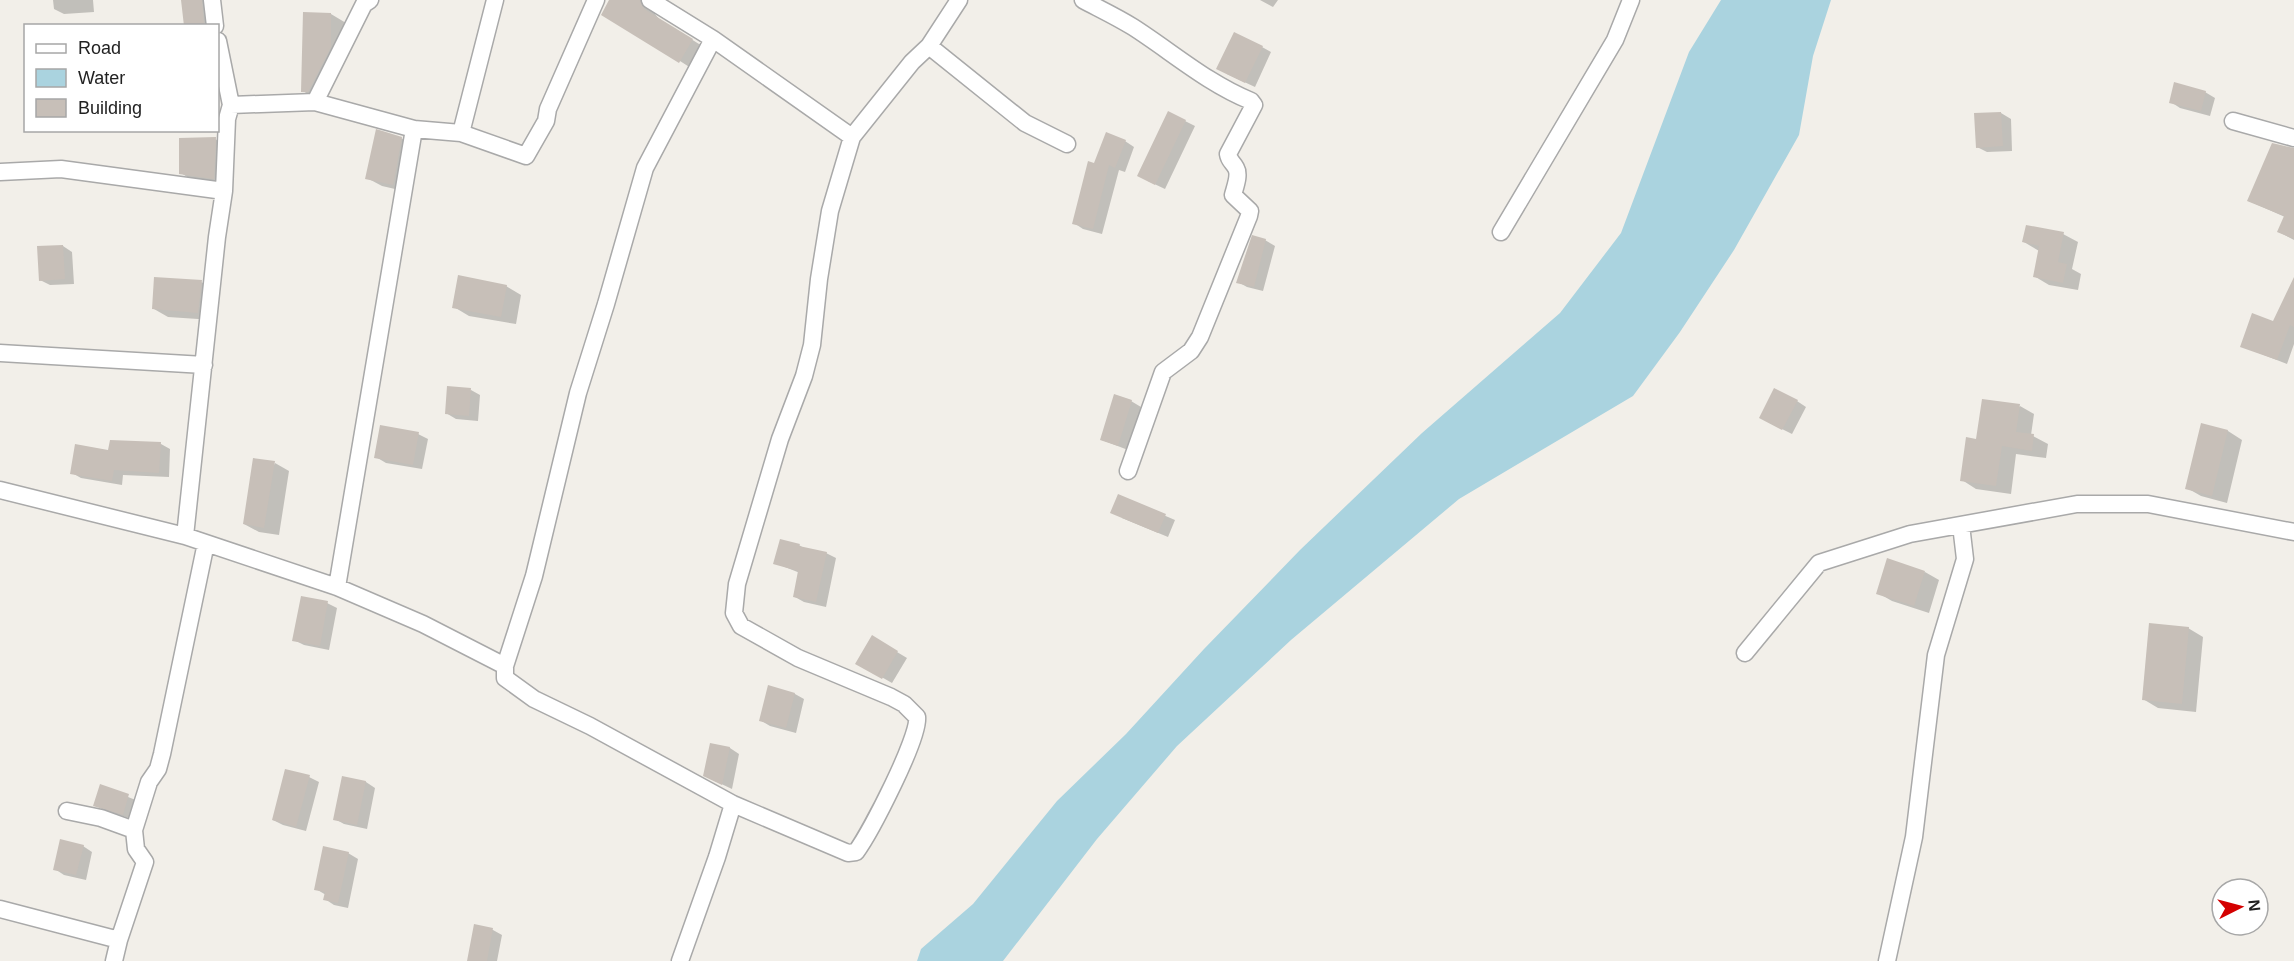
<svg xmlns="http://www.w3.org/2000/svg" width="2294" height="961" viewBox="0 0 2294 961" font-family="Helvetica,sans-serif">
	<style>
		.water { fill: #aad3df }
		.shadow { fill: #0003 }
		.building { fill: #c7bfb8 }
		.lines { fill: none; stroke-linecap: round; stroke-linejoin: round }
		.street-casing { stroke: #a9a9a9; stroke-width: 19 }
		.street { stroke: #fff; stroke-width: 16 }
	</style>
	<rect width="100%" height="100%" fill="#f2efe9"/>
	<path class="water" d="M1721,0H1831L1813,56L1799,135L1734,250L1680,332L1633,396L1459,499L1291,640L1177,746L1097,839L1003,961H917L921,949L973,904L1057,801L1126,734L1204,649L1300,550L1422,433L1560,313L1621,233L1689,52Z"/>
	<path class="shadow" d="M53,0H93L94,12L64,14L54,9Z
		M182,0H213V26H185Z
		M611,0H641L654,8L655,14L659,19L707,49L694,70L680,61Z
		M1260,0H1278L1273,7Z
		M331,14L346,23L317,100L303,91Z
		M1262,47L1271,52L1255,87L1227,74Z
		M2205,92L2215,98L2210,116L2180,108L2171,102Z
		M2001,113L2011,119L2012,151L1987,152L1977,147Z
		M1185,121L1195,126L1165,189L1148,181Z
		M401,138L416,147L408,192L382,186L367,178Z
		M215,139L230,147L228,186L195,182L181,173Z
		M1125,141L1134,147L1125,172L1119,170L1102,234L1083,229L1074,223L1095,165Z
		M2294,153V240L2279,232L2285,217L2249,201Z
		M2063,234L2078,242L2072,269L2081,274L2078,290L2049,285L2034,276L2039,251L2024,242Z
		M1265,240L1275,246L1263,291L1247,287L1238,282Z
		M63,246L72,252L74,284L50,285L40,280Z
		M201,282L216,290L213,320L168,317L154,309Z
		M506,286L521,295L516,324L469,316L454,307Z
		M2294,287V344L2287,364L2241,346L2274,322Z
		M471,390L480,395L478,421L456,419L446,413Z
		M1131,401L1141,407L1128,450L1102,440Z
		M1797,401L1806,407L1792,434L1770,423Z
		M2020,406L2034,414L2031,435L2048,444L2046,458L2016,454L2011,494L1976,489L1962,480Z
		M2203,425L2228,431L2242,440L2227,503L2201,496L2187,488Z
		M418,434L428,439L422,469L386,463L376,457Z
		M161,444L170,449L169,477L123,475L122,485L81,478L72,473L109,452Z
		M275,463L289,471L279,535L259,532L244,524Z
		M1119,496L1175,520L1168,537L1122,518Z
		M799,545L805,549L826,553L836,558L826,607L804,602L795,597L800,573L775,563Z
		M1925,572L1939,580L1929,613L1892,601L1878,593Z
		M327,603L337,608L329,650L304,645L294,640Z
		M2188,628L2203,637L2196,712L2158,708L2143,699Z
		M872,637L907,658L892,683L857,663Z
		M769,687L795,694L804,699L796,733L770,726L760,720Z
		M712,744L730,748L739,754L732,789L715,781Z
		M309,777L319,782L306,831L283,825L273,820Z
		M343,778L366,782L375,788L367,829L344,824L335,819Z
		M101,786L138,801L132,819L104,810L95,805Z
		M83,846L92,852L86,880L64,875L55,869Z
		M348,853L358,859L348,908L334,905L325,899L326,895L316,889Z
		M475,926L493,930L502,935L497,961H469Z"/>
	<path class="building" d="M181,0H202L204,26H184Z
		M609,0H640L644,9L693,39L679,63L601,15Z
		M303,12L331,13V47L308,92H301Z
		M1234,32L1263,46L1245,83L1216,69Z
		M2174,82L2206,91L2201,111L2169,103Z
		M1168,111L1186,120L1155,185L1137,176Z
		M2001,112L2003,146L1976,148L1974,113Z
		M376,129L402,137L393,185L365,179Z
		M1106,132L1126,140L1115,168L1109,165L1093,229L1072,224L1088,161L1094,163Z
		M216,137L214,179L179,174V138Z
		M2272,143L2294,148V239L2277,232L2284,216L2247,201Z
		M2026,225L2064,232L2058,262L2067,264L2063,283L2033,277L2039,246L2022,242Z
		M1252,235L1266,239L1254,287L1236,283Z
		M63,245L65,279L39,281L37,246Z
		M458,275L507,285L501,317L452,308Z
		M154,277L202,280L198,313L152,309Z
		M2294,277V327L2290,325L2277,360L2240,347L2252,313L2273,321Z
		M447,386L471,388L469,416L445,414Z
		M1774,388L1798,400L1782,430L1759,418Z
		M1114,394L1132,400L1118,446L1100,440Z
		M1982,399L2020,404L2016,432L2034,434L2032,451L2002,446L1996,486L1960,481L1966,437L1976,439Z
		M2201,423L2228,430L2212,496L2185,489Z
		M380,425L419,432L413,465L374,458Z
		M110,440L161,442L159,473L114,470L112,481L70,474L75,444L108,450Z
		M253,458L275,461L264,528L243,524Z
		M1118,494L1166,514L1158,533L1110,513Z
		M780,539L800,544L799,546L827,552L816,602L793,597L798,571L773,564Z
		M1887,558L1925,571L1914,606L1876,594Z
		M301,596L328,601L320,646L292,641Z
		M2149,623L2189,627L2182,704L2142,700Z
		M872,635L898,651L882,679L855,664Z
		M768,685L795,693L786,728L759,721Z
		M710,743L730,747L722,785L703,776Z
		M285,769L310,775L296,827L272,820Z
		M342,776L366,781L357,825L333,820Z
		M100,784L129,794L123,815L93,806Z
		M60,839L84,845L76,875L53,870Z
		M323,846L349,852L338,903L323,900L325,892L314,890Z
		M474,924L493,928L487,961H467Z"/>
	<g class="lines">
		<defs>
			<path id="street" d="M212,0L215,26
				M1083,0C1100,9 1117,17 1133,27C1172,52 1207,83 1251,101L1254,105L1228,154C1229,161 1233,162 1236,168C1240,175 1235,187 1233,195L1250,211L1249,216L1200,337L1191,351L1163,372L1128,471
				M929,46L1025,123L1067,144
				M315,102L364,4L370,0
				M231,105L315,102L414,129L461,133L526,156L546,121L548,109L596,0
				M2233,121L2294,138
				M461,133L495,0
				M852,137L912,62L929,46L959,0
				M0,172L61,169L224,191
				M1501,232L1615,40L1631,0
				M0,353L204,365
				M0,490L185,536L337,587L423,624L505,666V678L534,699L590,726L733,804L848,853L856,852C870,833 920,737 917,717L904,704L891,697L798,658L741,626L734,613L737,584L780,439L804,376L812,345L819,279L830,211L852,137L713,39L650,0
				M185,536L217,237L224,191L227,119L231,105L218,41
				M337,587L414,129
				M1745,653L1819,563L1910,534L2077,504H2148L2294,532
				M505,666L534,576L578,393L606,304L645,168L713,39
				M67,811L101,818L134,830
				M0,909L119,940
				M114,961L119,940L145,862L136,849L134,830L149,782L158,769L162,754L206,543
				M680,961L717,857L733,804
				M1887,961L1914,837L1936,655L1965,559L1961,525"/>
		</defs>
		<use href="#street" class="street-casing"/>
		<use href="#street" class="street"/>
	</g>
	<rect x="24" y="24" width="195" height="108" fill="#ffffff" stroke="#a7a7a7" stroke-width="1.5"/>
	<rect x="36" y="44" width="30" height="9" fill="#ffffff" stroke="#a7a7a7" stroke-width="1.5"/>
	<text x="78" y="54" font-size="18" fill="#222222">Road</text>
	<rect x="36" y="69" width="30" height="18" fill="#aad3df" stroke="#a7a7a7" stroke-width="1.5"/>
	<text x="78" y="84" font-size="18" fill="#222222">Water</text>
	<rect x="36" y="99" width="30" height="18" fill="#c7bfb8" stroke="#a7a7a7" stroke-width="1.5"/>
	<text x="78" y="114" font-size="18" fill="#222222">Building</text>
	<g transform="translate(2240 907) rotate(84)"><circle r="28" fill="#ffffff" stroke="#a7a7a7" stroke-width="1.5"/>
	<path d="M0-4.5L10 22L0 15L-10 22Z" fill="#d40000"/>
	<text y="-9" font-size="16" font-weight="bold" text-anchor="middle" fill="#222222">N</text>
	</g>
</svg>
